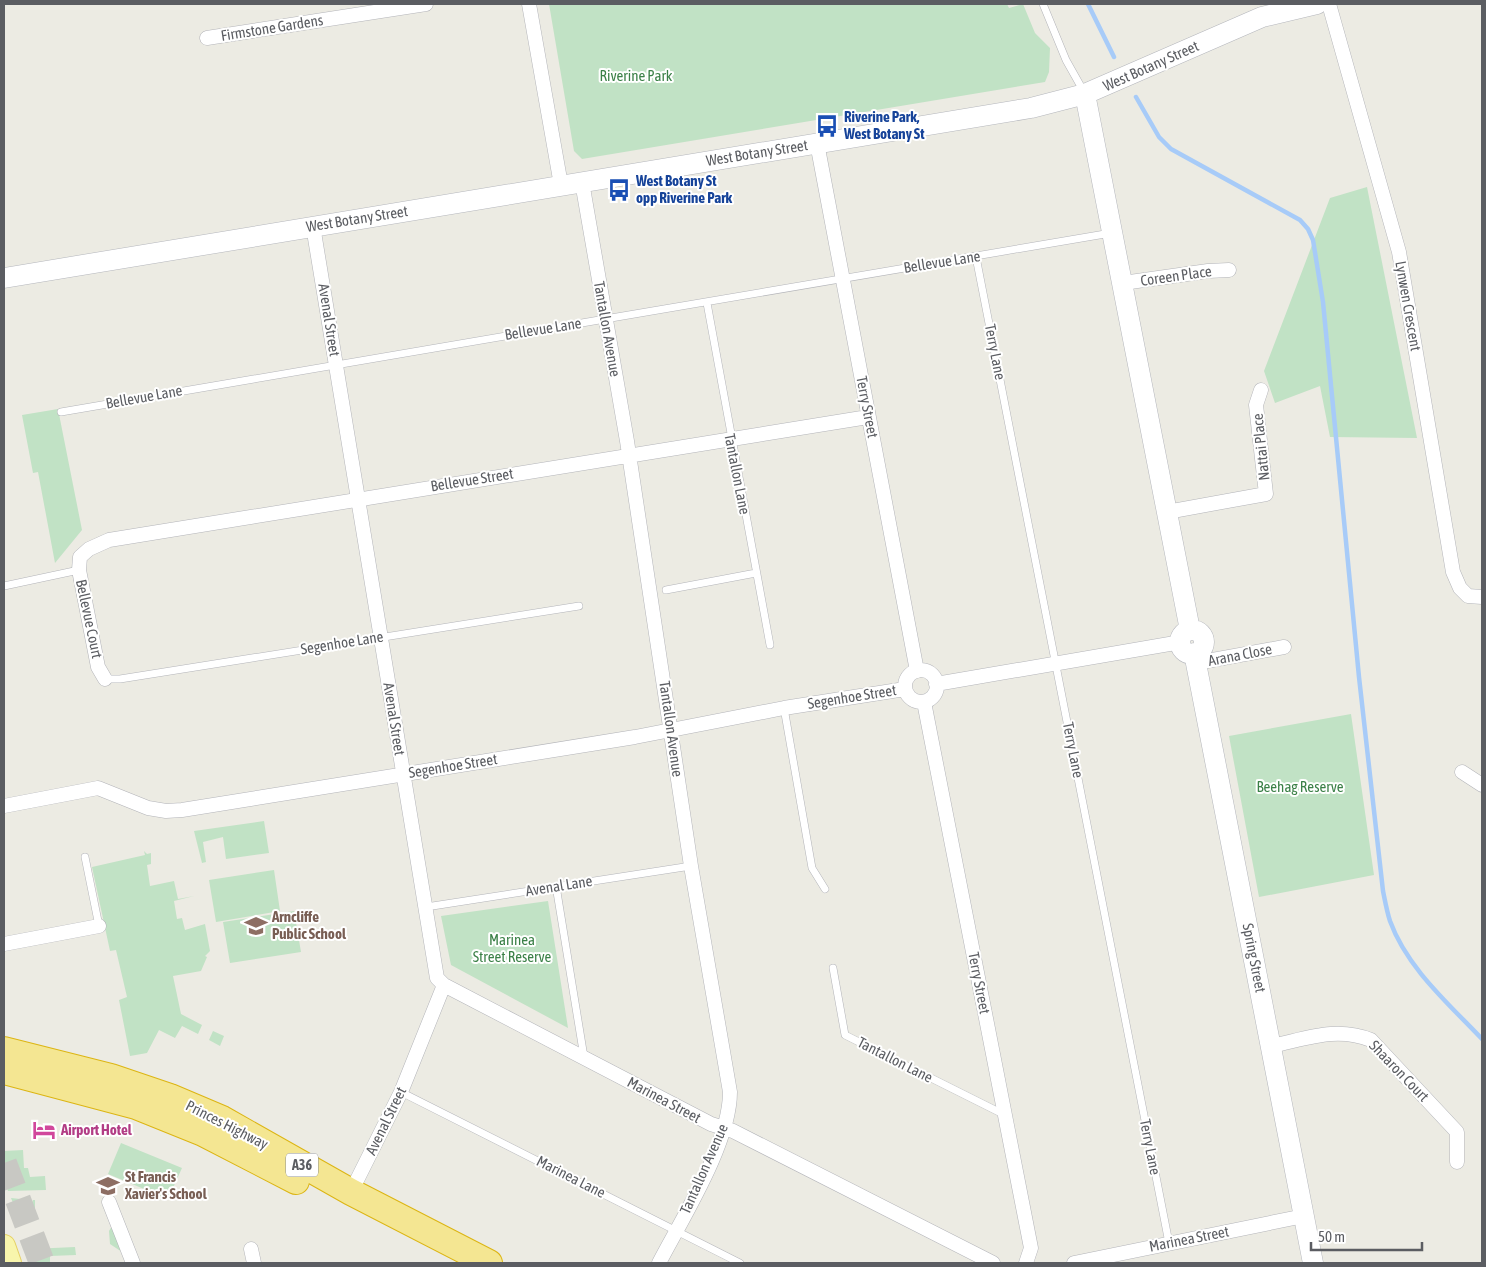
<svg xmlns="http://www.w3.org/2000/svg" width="1486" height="1267" viewBox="0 0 1486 1267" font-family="'Asap Condensed',sans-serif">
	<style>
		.green { fill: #c1e2c5 }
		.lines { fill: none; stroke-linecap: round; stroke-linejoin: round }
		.stream { stroke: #a7cbf8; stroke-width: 4.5 }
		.highway-tunnel { stroke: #c8c8c3; stroke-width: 26; stroke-dasharray: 26 13; stroke-linecap: butt }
		.lane-casing { stroke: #b3b4b9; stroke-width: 8 }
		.street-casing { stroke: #b3b4b9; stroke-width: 15 }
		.secondary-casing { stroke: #b4b6bc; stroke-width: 21 }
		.primary-casing { stroke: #e5d063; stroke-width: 24 }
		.highway-casing { stroke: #dcb513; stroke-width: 28 }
		.lane { stroke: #fff; stroke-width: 7 }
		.street { stroke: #fff; stroke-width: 14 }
		.secondary { stroke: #fff; stroke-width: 20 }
		.primary { stroke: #f8f5ac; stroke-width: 22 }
		.highway { stroke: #f4e692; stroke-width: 26 }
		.labels { text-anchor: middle; stroke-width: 4; stroke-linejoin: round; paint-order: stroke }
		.shield { fill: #fff; stroke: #8c8e91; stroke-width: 1 }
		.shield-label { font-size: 14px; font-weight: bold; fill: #5b5d62 }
		.street-label { font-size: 15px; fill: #5b5d62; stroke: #fff }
		.park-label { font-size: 15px; fill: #3b8047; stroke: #fff }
		.transit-label { font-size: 15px; font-weight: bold; fill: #164399; stroke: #fff; text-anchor: start }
		.education-label { font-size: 15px; font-weight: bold; fill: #785e54; stroke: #fff; text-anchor: start }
		.hotel-label { font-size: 15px; font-weight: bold; fill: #b23c85; stroke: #fff; text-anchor: start }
	</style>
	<rect width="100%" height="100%" fill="#ecebe3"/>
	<path class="green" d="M549,4H1007L1009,8L1023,4L1035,33L1050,48L1049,72L1045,82L582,159L574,151Z
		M1367,187L1417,438L1330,437L1320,386L1275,403L1264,371L1330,198Z
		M58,409L82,530L55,563L38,472L33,473L22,415Z
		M1351,714L1374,875L1259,897L1229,736Z
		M264,821L269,853L226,859L223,837L203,842L206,862L202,863L194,831Z
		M144,851L147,854L151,853V864L147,865L150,886L174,881L178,899L194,896L174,901L177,919L182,918L185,930L205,924L210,951L205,956L207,957L201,971L173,976L181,1014L202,1025L198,1034L182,1026L175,1038L159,1030L147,1053L130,1056L119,1000L127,997L116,950L110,951L92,867L145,855Z
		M274,870L280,911L216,922L209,880Z
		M548,901L568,1028L451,965L441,916Z
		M294,911L301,952L230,963L223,922Z
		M213,1031L224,1036L220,1046L209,1040Z
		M121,1143L182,1168L168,1199L108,1174Z
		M23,1150L24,1168H28L30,1177L45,1176L46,1190L8,1191L4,1180V1151Z
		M11,1198L30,1200L23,1214L18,1215Z
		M33,1200H35V1216L25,1217Z
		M112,1226L125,1254L110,1244L109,1231Z
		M75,1247L76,1255L50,1256V1263H35L31,1249Z"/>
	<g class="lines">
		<path class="stream" d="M1088,4L1114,57
			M1136,97L1159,137L1171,149L1300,220L1308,229L1313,240L1323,302L1359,677L1383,891C1385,901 1387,912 1390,921C1407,968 1449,1004 1482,1039"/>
		<path class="highway-tunnel" d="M4,1163L42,1263"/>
		<defs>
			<path id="lane" d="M1043,4L1066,60L1084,92
				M976,257L1169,1243
				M707,303L770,645
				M61,412C411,349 761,295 1111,233
				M4,586L79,570
				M666,590L756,573
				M105,679H120L579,606
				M784,708L812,868L825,889
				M85,857L99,926
				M556,886L584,1057
				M426,907L691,866
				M833,968L845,1035L1005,1115
				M401,1092L740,1263"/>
			<path id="street" d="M529,4L561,185
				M1329,4L1399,252L1453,572L1460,588L1468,596L1482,597
				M207,38L426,4
				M817,143L917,671
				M582,182L627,441L691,866L730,1092C730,1143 683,1217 659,1263
				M313,226L437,978L444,985L711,1124L733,1131L993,1263
				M1123,283L1208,271L1229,270
				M1167,512L1266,494L1256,405L1261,390
				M1196,663L1284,647
				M905 686a16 16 0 1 1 32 0a16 16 0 1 1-32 0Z
				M105,679L98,667L79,570L80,557L89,549L109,540L868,417
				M936,684L1181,642
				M924,702L1031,1248L1026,1263
				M1462,772L1482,785
				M4,806L98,788L148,808L166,811L182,810L635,737L784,708L905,689
				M4,944L99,926
				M1271,1046C1306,1039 1336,1026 1371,1040L1457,1132V1162
				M351,1192L401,1092L444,985
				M109,1202L133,1263
				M251,1249L254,1263
				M1074,1263L1304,1216"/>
			<path id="secondary" d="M1085,94L1190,630
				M4,278L1031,108L1085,94L1262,17L1317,4
				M1180 642a12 12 0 1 1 24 0a12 12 0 1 1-24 0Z
				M1194,653L1313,1263"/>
			<path id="primary" d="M4,1246L10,1263"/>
			<path id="highway" d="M4,1050L111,1077L170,1097L222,1119L351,1192L489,1263
				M4,1071L136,1106L203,1133L296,1181"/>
		</defs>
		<use href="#lane" class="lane-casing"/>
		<use href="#street" class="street-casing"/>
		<use href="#secondary" class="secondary-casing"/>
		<use href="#primary" class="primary-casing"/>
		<use href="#highway" class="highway-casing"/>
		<use href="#lane" class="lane"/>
		<use href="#street" class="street"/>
		<use href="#secondary" class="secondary"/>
		<use href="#primary" class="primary"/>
		<use href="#highway" class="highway"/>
	</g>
	<defs>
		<symbol id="bus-bare" viewBox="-9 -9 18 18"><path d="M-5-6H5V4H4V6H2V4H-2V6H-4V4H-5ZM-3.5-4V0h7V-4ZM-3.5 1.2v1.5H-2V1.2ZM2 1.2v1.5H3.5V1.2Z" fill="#1a4fb4" stroke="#fff" stroke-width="2.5" paint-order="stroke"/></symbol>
		<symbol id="school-bare" viewBox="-9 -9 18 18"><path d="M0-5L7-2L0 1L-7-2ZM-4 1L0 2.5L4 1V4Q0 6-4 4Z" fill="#8d6e63" stroke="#fff" stroke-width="2.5" paint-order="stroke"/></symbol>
		<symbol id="hotel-bare" viewBox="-9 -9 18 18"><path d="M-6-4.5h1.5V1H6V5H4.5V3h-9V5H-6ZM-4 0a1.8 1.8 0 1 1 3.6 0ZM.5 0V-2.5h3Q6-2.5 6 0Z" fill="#d1479c" stroke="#fff" stroke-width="2.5" paint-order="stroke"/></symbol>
	</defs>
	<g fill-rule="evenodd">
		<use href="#bus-bare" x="811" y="110" width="32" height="32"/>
		<use href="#bus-bare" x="603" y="174" width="32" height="32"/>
		<use href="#school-bare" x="240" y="910" width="32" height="32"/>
		<use href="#hotel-bare" x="28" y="1114" width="32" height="32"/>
		<use href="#school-bare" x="92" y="1170" width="32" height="32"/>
	</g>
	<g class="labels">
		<rect class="shield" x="286" y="1153.5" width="32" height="23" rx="4"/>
		<g class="shield-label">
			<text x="302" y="1170">A36</text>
		</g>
		<g class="street-label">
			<text transform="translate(272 28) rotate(-9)" y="5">Firmstone Gardens</text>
			<text transform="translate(1151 66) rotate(-24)" y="5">West Botany Street</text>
			<text transform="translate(757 153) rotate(-9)" y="5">West Botany Street</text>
			<text transform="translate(357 219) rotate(-9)" y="5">West Botany Street</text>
			<text transform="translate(942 262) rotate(-9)" y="5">Bellevue Lane</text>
			<text transform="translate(1176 276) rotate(-8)" y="5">Coreen Place</text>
			<text transform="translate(1408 306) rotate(80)" y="5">Lynwen Crescent</text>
			<text transform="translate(329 320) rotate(81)" y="5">Avenal Street</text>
			<text transform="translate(543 329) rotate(-9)" y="5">Bellevue Lane</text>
			<text transform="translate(607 329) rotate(80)" y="5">Tantallon Avenue</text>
			<text transform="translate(995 352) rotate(79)" y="5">Terry Lane</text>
			<text transform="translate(144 397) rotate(-10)" y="5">Bellevue Lane</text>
			<text transform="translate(867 407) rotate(79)" y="5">Terry Street</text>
			<text transform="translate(1261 447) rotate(-96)" y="5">Nattai Place</text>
			<text transform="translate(737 474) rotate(79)" y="5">Tantallon Lane</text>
			<text transform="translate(472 480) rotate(-9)" y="5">Bellevue Street</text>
			<text transform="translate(89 619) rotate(78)" y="5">Bellevue Court</text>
			<text transform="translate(342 643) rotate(-9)" y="5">Segenhoe Lane</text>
			<text transform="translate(1240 655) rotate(-11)" y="5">Arana Close</text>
			<text transform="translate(852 697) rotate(-9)" y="5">Segenhoe Street</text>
			<text transform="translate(394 719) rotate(81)" y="5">Avenal Street</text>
			<text transform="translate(671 729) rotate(82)" y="5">Tantallon Avenue</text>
			<text transform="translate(1073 750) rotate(79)" y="5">Terry Lane</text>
			<text transform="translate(453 766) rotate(-9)" y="5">Segenhoe Street</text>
			<text transform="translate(559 886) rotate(-9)" y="5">Avenal Lane</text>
			<text transform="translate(1254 958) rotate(79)" y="5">Spring Street</text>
			<text transform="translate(979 983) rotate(79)" y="5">Terry Street</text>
			<text transform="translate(895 1060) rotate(27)" y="5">Tantallon Lane</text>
			<text transform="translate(1399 1071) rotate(46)" y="5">Shaaron Court</text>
			<text transform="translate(664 1100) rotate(28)" y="5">Marinea Street</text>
			<text transform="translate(386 1121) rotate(-64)" y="5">Avenal Street</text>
			<text transform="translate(227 1125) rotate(27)" y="5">Princes Highway</text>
			<text transform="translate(1150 1147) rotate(79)" y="5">Terry Lane</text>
			<text transform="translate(704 1169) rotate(-66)" y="5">Tantallon Avenue</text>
			<text transform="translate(571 1177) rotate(27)" y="5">Marinea Lane</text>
			<text transform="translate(1189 1239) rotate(-11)" y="5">Marinea Street</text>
		</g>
		<g class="park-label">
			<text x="636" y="81">Riverine Park</text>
			<text x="1300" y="792">Beehag Reserve</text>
			<text x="512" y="945">Marinea<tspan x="512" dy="17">Street Reserve</tspan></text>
		</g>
		<g class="transit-label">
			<text x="844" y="122">Riverine Park,<tspan x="844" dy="17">West Botany St</tspan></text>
			<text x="636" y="186">West Botany St<tspan x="636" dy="17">opp Riverine Park</tspan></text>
		</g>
		<g class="education-label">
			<text x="272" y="922">Arncliffe<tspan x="272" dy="17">Public School</tspan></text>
			<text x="125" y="1182">St Francis<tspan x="125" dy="17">Xavier's School</tspan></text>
		</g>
		<g class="hotel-label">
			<text x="61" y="1135">Airport Hotel</text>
		</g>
	</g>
	<rect width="1486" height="1267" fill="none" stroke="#5b5d62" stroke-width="10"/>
	<path d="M1311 1242v8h111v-8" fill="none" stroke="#5b5d62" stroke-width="2.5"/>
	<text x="1318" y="1242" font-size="15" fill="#5b5d62" stroke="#ffffff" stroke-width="4" paint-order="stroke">50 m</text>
</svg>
